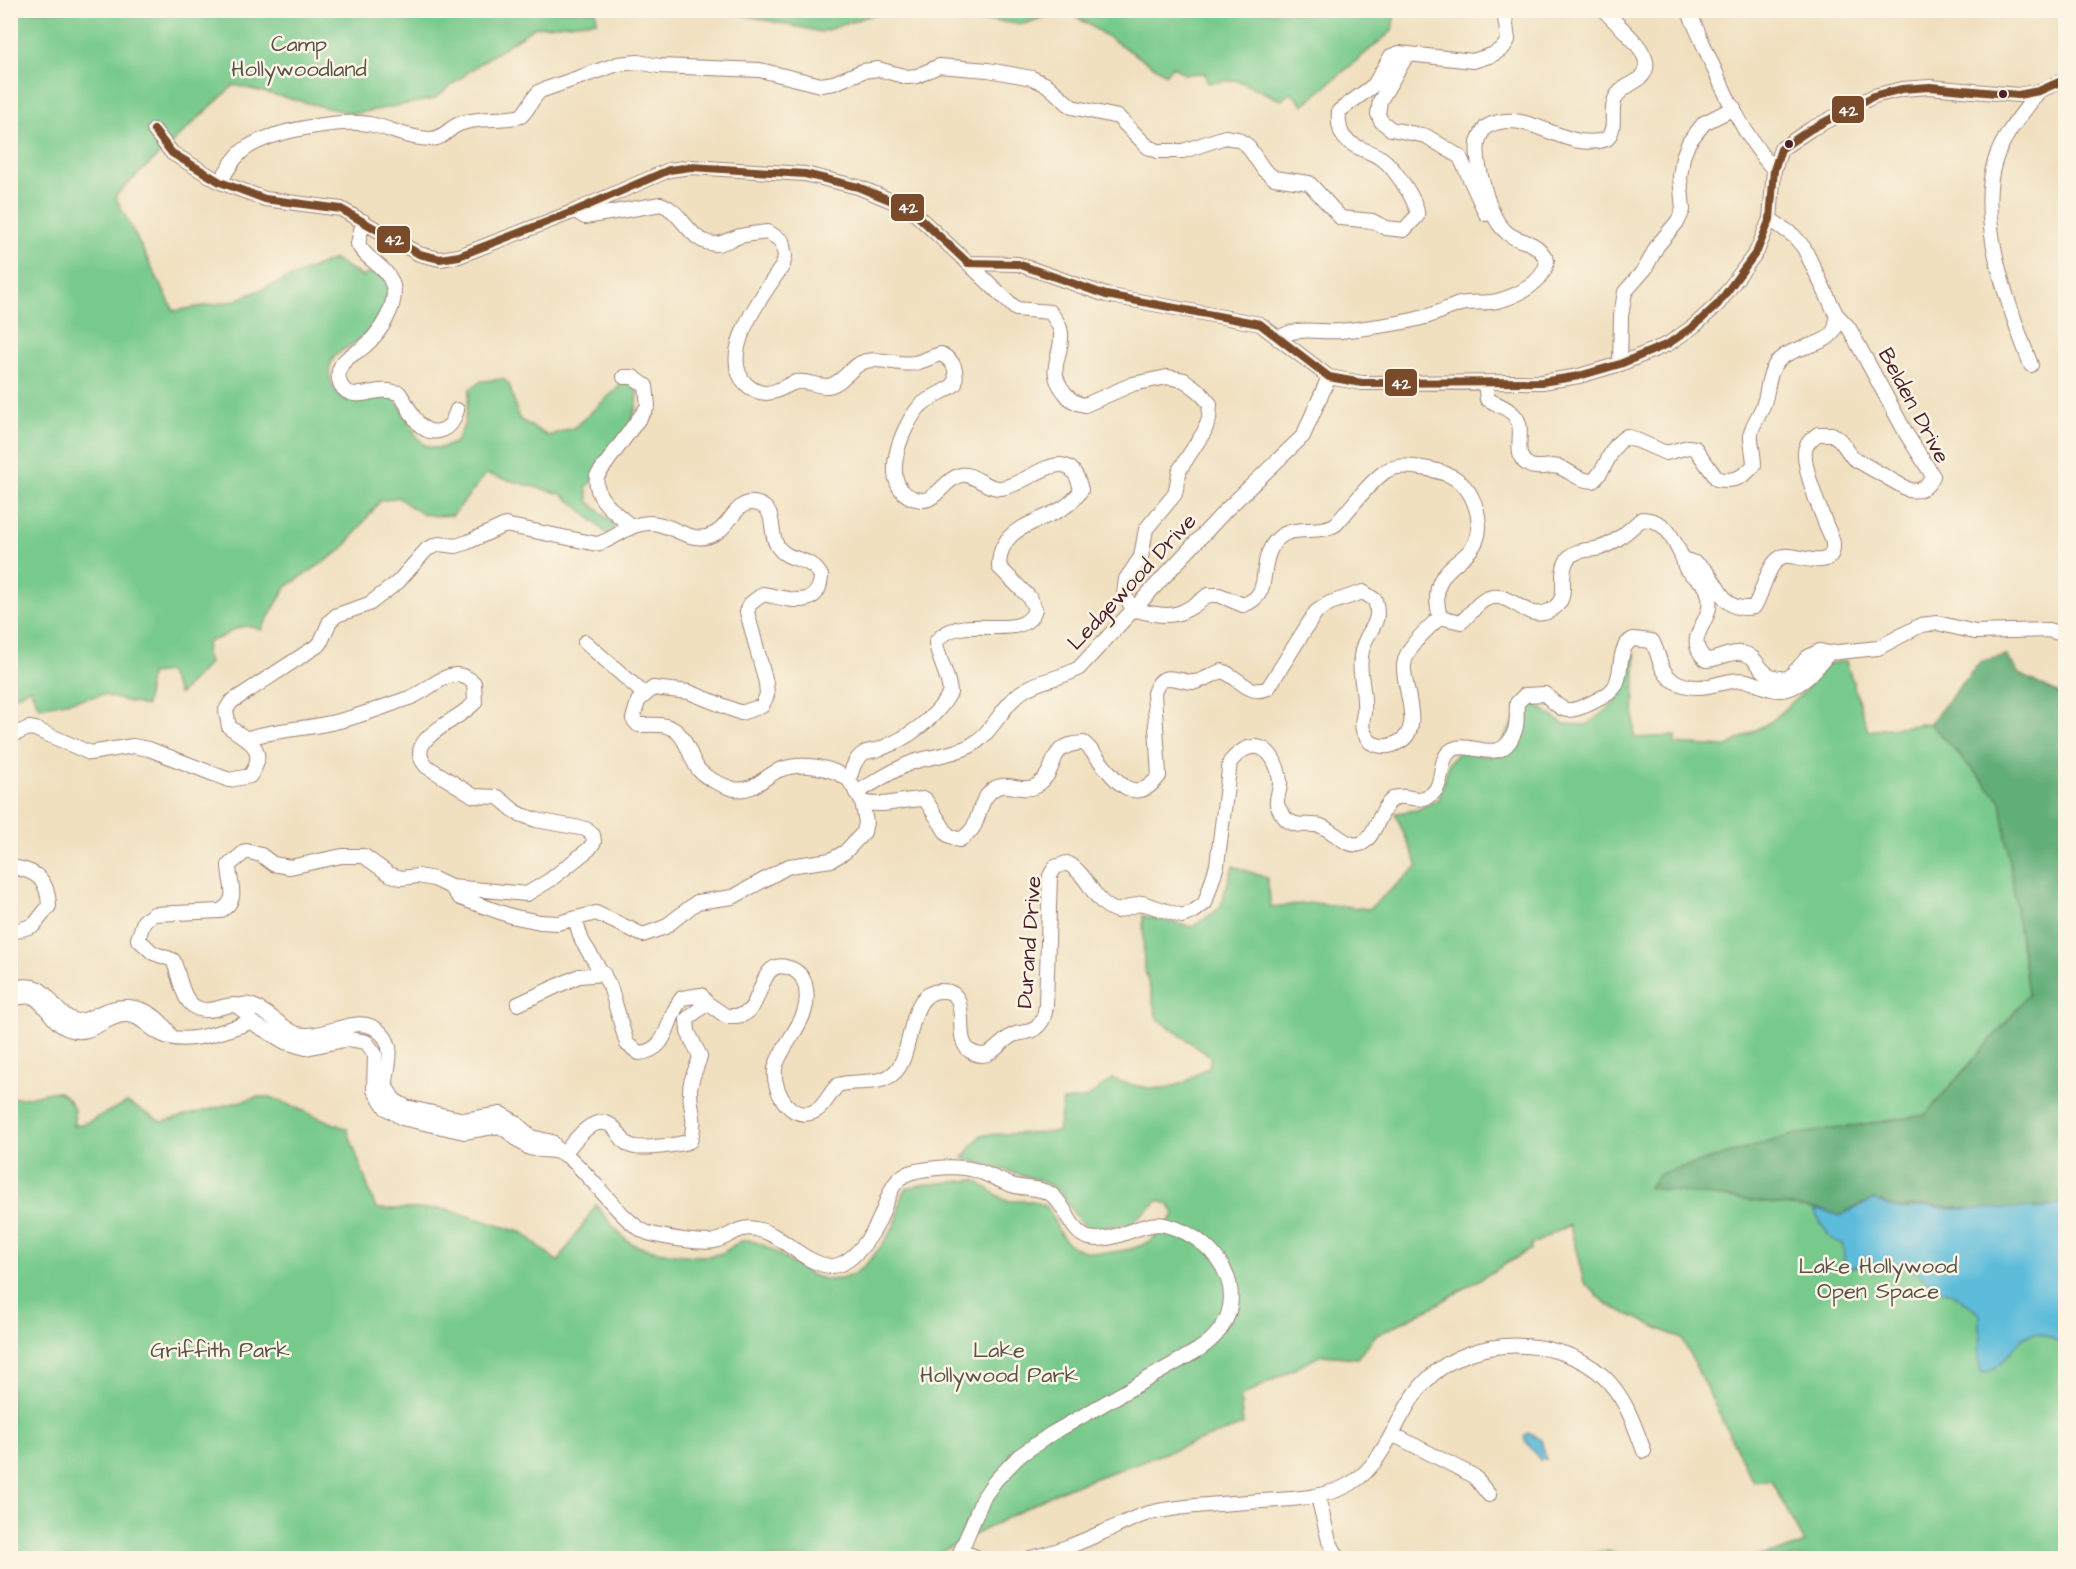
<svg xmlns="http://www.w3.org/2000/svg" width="2076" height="1569" viewBox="0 0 2076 1569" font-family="'Architects Daughter',sans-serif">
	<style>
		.green { fill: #78ca8c; stroke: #61745c; stroke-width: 1.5 }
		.forest { fill: #62ae78; stroke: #566652; stroke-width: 1.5 }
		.water { fill: #5cbcda; stroke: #536e82; stroke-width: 1.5 }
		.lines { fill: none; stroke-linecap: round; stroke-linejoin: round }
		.minor-casing { stroke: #9d8076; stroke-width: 16 }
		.minor { stroke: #fff; stroke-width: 14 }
		.bus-1-casing { stroke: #fcf5e5; stroke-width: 12 }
		.bus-1 { stroke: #7a4b2a; stroke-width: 8 }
		.bus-dot { fill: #4a1f2b; stroke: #fcf5e5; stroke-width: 2 }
		.labels { text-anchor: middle; stroke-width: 5; stroke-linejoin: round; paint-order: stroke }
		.park-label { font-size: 22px; fill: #585248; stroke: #fcf5e5 }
		.street-label { font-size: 22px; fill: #4a1f2b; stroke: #fcf5e5 }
		.line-badge { stroke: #fcf5e5; stroke-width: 2 }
		.badge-label { font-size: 16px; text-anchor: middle; font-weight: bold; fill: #fff }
	</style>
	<rect width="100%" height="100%" fill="#fcf5e5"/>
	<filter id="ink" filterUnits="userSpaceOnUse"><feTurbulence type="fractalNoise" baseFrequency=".0167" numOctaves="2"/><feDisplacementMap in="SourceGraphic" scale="12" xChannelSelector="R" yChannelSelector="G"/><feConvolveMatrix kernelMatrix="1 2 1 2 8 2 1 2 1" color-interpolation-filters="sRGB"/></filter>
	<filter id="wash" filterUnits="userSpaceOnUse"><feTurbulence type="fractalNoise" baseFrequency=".008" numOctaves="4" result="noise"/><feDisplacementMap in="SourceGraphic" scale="24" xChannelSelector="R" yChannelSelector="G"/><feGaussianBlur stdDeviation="1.35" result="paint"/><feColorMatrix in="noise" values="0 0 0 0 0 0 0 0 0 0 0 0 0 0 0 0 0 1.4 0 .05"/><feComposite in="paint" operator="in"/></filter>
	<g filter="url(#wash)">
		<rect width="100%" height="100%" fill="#f0e0c0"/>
		<path class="green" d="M11,11H596L597,21L535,27L479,64L434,99L353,114L234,85L115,196L174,311L234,301L334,259L363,277L374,268C403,287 379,321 361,338C354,345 344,348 337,354C324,366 329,389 343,398C360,409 375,392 393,398C415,418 413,465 456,442L464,426L470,389L482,381L503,379L509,384L519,419L548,436L575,427L621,385L626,382L633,384C653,405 603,465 590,484L586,486L589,502L616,526L608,535L577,506L561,494L486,474L453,515C428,518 418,514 398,497L380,501L342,550L286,587L261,630C235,618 230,639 208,641L206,653L209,663L179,695L168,672L150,674L146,706L103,695L39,707L30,688L11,698Z
			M724,11V10L1062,11L1024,24L884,11L821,32Z
			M1067,11H1395L1392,31L1303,105L1291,92L1281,100L1236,80L1207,83L1205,73L1185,74L1172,66L1166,74Z
			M1635,653L1634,738L1676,736L1674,744L1726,747L1772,721L1806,690L1826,664L1846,661L1868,731L1930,723L1968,765L2066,859L2065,1558H1745L1784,1551L1804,1543L1771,1480L1753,1482L1682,1339L1608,1305L1584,1282L1570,1225L1531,1245V1249L1436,1305L1375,1336L1357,1358L1321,1355L1240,1397L1243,1425L1059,1491L929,1558H11L10,1097C28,1102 42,1090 59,1092C73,1100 77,1111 73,1126L88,1122L127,1102L162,1122L257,1097H270L347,1129L376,1209H446L523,1233L558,1262L596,1205C606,1217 616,1233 629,1242C645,1252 702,1259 719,1254C731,1250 739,1237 752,1241C788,1251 814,1297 855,1273C867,1267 893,1232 897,1219C900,1208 898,1199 906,1189L919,1185L975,1180L1006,1201H1033L1047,1207C1055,1218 1056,1233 1067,1242C1085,1259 1130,1253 1150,1241C1160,1235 1167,1223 1175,1214L1169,1205L1159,1200L1130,1224L1091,1229L1079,1221L1059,1190L1039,1180L963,1158L981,1135L1058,1132L1063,1101L1085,1099L1112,1079C1139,1087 1162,1095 1189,1080C1196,1075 1200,1070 1209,1068L1211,1057L1157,1018L1144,965L1143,916L1192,927L1220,908L1233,866L1267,878L1271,907L1313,903L1369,909L1418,866L1395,813L1417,810L1439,799L1449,763L1459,751L1492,757L1525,705H1536L1564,724L1587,725L1616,702Z
			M1608,1551L1628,1558H1571L1584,1553Z"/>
		<path class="forest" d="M2006,655L2019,674L2065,697V1203C2022,1213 1974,1210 1931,1205C1911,1203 1899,1215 1882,1201L1862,1204L1839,1216L1823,1210L1648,1188L1659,1174L1793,1135L1925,1115L2009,1019L2028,994L2001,801L1930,723L1980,662Z"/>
		<path class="water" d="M1873,1200L1900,1210L1930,1205L1946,1209L2044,1208L2065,1203V1347C2016,1310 2022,1358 1985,1373L1981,1372C1976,1351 1983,1332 1979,1312L1951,1293L1935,1287L1913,1270L1895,1266L1874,1267L1868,1262L1845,1270L1843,1245L1830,1238L1814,1211L1823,1210L1839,1216Z
			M1528,1433L1541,1440L1546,1459L1540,1460L1525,1440L1524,1436Z"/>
	</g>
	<g filter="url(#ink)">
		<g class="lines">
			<defs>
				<path id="minor" d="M1688,10C1713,64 1734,125 1774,170
					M1407,55L1380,101L1378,114L1381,121L1391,129L1426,136L1460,157L1486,214
					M154,130L172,153L220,182L265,199L341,209L419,254L440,259L459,256L575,211L669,170L691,167L805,174L858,187L909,208L968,263L1018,264L1106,295L1260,324L1329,377L1362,383L1542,382L1579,376L1620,364L1668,344L1694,326L1718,304L1757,251L1770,219L1774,170L1781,149L1811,129L1874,96L1902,89L1930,87L2018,95L2039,91L2066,79
					M220,182C228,169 235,155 248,147C273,131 339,119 369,124C390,128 409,139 431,139C444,139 450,126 462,123C481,117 502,121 521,116C530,108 531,99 540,91L618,64L638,62L659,66L760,70L821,85L834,83L863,71L878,69L907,77L917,76L939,66L988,70L1032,78L1047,85L1072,107L1118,117L1148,147L1158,151H1183L1225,137L1237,139L1247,145L1264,170L1274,178L1309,183L1341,218L1372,221L1386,228L1404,230L1417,216C1420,204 1392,165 1381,158C1357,144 1336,147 1339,111L1374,85L1391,56L1399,53L1473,61L1492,55L1503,48L1508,40L1504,10
					M575,211L585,217L661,204C684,212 689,244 717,244C724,243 733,238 740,236C749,234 759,233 768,232L782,241L785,256L783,265C765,292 716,354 746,384C751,389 759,393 766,393C777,393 786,385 796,382C807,380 817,387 828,386C843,384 851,365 866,361C883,357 899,366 915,363C924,361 932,356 941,354C955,362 957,369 955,384C945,392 929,397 920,406C901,427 874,493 921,500C935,502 945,480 958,476C972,470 985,489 1000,488C1029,486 1069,436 1081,490C1060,527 999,514 999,567L1029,597L1035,609C1024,646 959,609 936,642C938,661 949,674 950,693C936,718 908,738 882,748C877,751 869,750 864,753C854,759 852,770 849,780L862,802C886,808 901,799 925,799L948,835L959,840C983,828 974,807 991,791C1006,778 1021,794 1036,786C1062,769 1043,745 1084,743C1106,762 1128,816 1159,776L1154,693C1163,667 1177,683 1195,682C1203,681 1213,674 1222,671C1239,677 1249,697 1268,688L1316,612L1330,603L1363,592L1375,600C1382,624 1369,627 1363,647C1356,669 1366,690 1364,712C1363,719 1361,723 1363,730C1364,734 1368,738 1370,742C1379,747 1387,748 1397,743C1426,731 1402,687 1404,665C1406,646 1427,630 1440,617
					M363,221L358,244C366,261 388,266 393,286C398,305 380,333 365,346C357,353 346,356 341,366C336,375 339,389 350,393C365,398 377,386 399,393C410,406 417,436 439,431C451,428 453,421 457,410
					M968,263L1016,309L1050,312C1055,319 1060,324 1061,333C1063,357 1045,369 1065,393C1070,400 1076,404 1085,405L1133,384L1167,377L1184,380L1199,391L1210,404L1209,419L1204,432L1180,469L1175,494L1146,529L1141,557L1126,579L1124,594L1133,609C1169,619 1180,618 1208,595H1219L1243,605C1273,595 1258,569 1272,546C1287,520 1316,537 1336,524C1351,508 1368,483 1386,471C1402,461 1447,470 1460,482C1473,493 1479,512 1479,528C1477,568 1424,559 1440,617
					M1278,339C1295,325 1319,333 1340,331C1367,328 1395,325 1421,318C1435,315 1447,308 1460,304C1472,301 1485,304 1497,301C1517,296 1544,283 1547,261C1535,236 1519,246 1504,230C1489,216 1475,163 1478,143C1479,136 1482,132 1486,127C1527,104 1564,154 1607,139C1618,125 1609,114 1615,99C1620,88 1631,85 1640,78C1663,57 1616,26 1604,10
					M1620,364L1621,316L1625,292L1645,269L1657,246L1678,221L1683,210L1680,177L1683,157L1689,142L1704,123L1734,108
					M2031,365C2009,308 1976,221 1995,161C2003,135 2023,113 2039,91
					M624,377H633L646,386L648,406L597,476C593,499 615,512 631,526
					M1485,383L1487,399C1496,404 1509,408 1515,416C1527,430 1511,453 1527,464C1537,471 1548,464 1559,467C1572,472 1579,481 1593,481C1609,467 1608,447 1627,436L1666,453L1688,447L1695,448L1717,479C1734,482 1743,478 1754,465C1754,455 1750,442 1751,433C1753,423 1761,413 1764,403C1769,389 1767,373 1779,360C1798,341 1841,350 1836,314
					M1683,560C1723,564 1712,616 1754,607C1763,594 1767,561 1784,556C1796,553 1834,574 1833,544C1833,537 1827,529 1825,522C1819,508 1800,460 1806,447C1808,441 1814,437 1818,434H1832L1840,440L1853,458L1909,490C1921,492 1928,487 1933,476L1907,435L1849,328L1836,314L1804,248L1794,236L1770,219
					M1440,617L1461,622C1468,617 1473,609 1480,603C1507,581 1525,626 1551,610C1572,598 1557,577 1567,560C1575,548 1589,551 1600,548C1616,543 1630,529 1642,519C1667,520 1672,537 1682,557C1684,561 1684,567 1687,570C1696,581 1706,579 1709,597C1714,623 1681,636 1706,660C1718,660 1730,651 1742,653C1763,657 1756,681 1789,678L1808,657L1820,651L1829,653
					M585,642L643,693
					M10,736L29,728L35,729L90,753L133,746L149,749L229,780L250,776C269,749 248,740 229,727L226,710L231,702L320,644L330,621L337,615L369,604L398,582L427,549L439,544L456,546L468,542L505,525L597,544C617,539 629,522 651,523C675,524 692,547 716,533C732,524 737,497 758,504C778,510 768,534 778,547C789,563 810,555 821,576C819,612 786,598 763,594L750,604L747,612L766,683L767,695L762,706L741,713L689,692L653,688L638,701L633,719L638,725C647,725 658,724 666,726C686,731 688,754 698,769C705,778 723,786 734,789C752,793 764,777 779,770C801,761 832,767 849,780
					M248,738C278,729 309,729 339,721C363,715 386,706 409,698C432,690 451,661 474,683L475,702C460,721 402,738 426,766L474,796L498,797L517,813L536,820L586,829L593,835L594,842L589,849L550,880L527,894L451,887
					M856,793C874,783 894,769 913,762C932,756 952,755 970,746C995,732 1003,701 1028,688C1044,679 1063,678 1079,668L1226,510L1303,436L1329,377
					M10,867C37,870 48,880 49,906L34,925L10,933
					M575,919L582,941L610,986L627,1044L639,1053C671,1050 665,1018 682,998L701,995L707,1003L726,1016C731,1016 738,1017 744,1014C763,1006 759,960 786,967C796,969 802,975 805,984C814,1017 786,1037 776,1065C770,1083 786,1119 810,1113C824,1110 828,1094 838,1085C856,1079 880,1087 895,1072C915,1052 906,990 942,991C974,991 951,1038 970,1051C990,1064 998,1042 1013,1035C1022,1031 1031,1034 1038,1026C1044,1020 1045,1013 1046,1005L1050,876L1055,867L1067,863C1091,876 1091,902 1117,911L1142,903L1182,916L1193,912L1205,903L1217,865L1230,762C1254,733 1276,749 1280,781C1281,789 1276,796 1277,804C1278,808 1283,816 1286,819C1296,828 1309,823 1321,826C1331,830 1339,839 1349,843C1376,854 1377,803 1397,797C1407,795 1415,801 1424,798C1447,791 1436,765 1449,752C1468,735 1501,772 1515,730C1518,723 1516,711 1517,703L1525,695L1545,694C1563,711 1565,715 1589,704C1597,700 1607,696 1613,689C1625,675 1615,648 1633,639L1652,641C1660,654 1659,673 1674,681C1704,697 1724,676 1747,681C1760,684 1773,693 1787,689C1806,684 1817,667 1829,653L1878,648L1921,625L1937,623L1975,632L2048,630L2066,635
					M10,989C54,976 44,1012 77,1021C89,1021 97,1013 108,1010C135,1001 159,1013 171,1037
					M10,998L32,996C48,1004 51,1023 69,1029C91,1038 104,1016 125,1015C140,1014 148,1028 161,1034C187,1047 225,1030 251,1022L285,1042L306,1048L349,1039L366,1042L375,1054L374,1090L386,1108L402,1118L464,1132L499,1126C511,1131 518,1143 530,1148C542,1152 557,1148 567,1156C591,1174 623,1224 648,1233C661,1237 702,1244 715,1241C730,1237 739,1225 756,1229C783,1234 802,1263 830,1266C851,1267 873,1235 880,1218C889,1198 891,1175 916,1171C937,1167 963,1164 983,1173C994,1177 1004,1183 1015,1186C1027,1189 1041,1187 1052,1195C1067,1206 1070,1233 1089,1238C1115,1244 1142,1220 1165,1225C1226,1240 1260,1310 1198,1350L1051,1434L1019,1456L995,1481L983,1498L958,1558
					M518,1004L579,976L604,974
					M239,1007C253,995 283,1031 298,1034C326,1041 359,1009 382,1034C397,1050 385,1069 386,1087L394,1100L406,1107L464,1120L501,1114L515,1122L531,1137L552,1142L558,1151
					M251,1022L246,1013L236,1005C226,1004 217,1010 208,1010C181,1011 181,977 173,960L153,953L138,939L144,921L154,914L220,911C241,900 229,884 229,865L246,851L261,855L273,864L290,867L342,856H364L389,874L401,878L418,876L434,879L451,887L460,898L511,916L540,922L558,923L596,913L643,935L665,927L697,902L733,897L789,866L831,860L845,852L864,832L866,822L862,802
					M564,1154C574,1141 593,1113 612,1126C620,1132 622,1145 635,1147C646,1149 680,1145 690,1141C697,1120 691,1113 690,1093C689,1080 697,1069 700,1056L688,1032L687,1019L707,1003
					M1392,1434L1474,1476L1489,1495
					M1318,1497L1329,1541L1338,1558
					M961,1551L978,1558
					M1030,1558C1060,1552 1087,1539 1115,1527C1126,1522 1137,1516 1149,1513C1186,1505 1224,1504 1262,1501C1290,1499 1316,1499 1342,1488C1389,1468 1395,1408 1431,1376C1475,1335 1559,1336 1603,1376C1625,1396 1634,1424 1644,1451"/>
			</defs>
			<use href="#minor" class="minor-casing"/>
			<use href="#minor" class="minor"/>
			<defs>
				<path id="bus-1" d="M154,130L172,153L220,182L265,199L341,209L419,254L440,259L459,256L575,211L669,170L691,167L805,174L858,187L909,208L968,263L1018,264L1106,295L1260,324L1329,377L1362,383L1542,382L1579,376L1620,364L1668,344L1694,326L1718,304L1757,251L1770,219L1774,170L1781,149L1811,129L1874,96L1902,89L1930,87L2018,95L2039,91L2066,79"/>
			</defs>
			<use href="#bus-1" class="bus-1-casing"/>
			<use href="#bus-1" class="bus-1"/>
		</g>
	</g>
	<g class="bus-dot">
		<circle cx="2003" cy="94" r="5"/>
		<circle cx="1789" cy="144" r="5"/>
	</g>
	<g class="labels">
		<g class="park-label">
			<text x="299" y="51">Camp<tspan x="299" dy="25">Hollywoodland</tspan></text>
			<text x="1878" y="1273">Lake Hollywood<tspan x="1878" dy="25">Open Space</tspan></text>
			<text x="220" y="1357">Griffith Park</text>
			<text x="999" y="1357">Lake<tspan x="999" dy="25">Hollywood Park</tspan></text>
		</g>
		<g class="street-label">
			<text transform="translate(1915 405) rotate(62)" y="8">Belden Drive</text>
			<text transform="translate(1131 581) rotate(-47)" y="8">Ledgewood Drive</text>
			<text transform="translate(1028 942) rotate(-86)" y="8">Durand Drive</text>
		</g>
	</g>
	<g class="line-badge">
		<rect x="1831" y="95" width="34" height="29" rx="6" fill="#7a4b2a"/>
		<rect x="890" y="193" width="35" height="29" rx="6" fill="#7a4b2a"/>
		<rect x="376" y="225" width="35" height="29" rx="6" fill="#7a4b2a"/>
		<rect x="1384" y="368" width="34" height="29" rx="6" fill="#7a4b2a"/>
	</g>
	<g class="badge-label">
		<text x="1848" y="116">42</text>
		<text x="908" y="213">42</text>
		<text x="394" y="245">42</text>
		<text x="1401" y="389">42</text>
	</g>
	<rect width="2076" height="1569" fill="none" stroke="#fcf5e5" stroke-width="36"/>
</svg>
